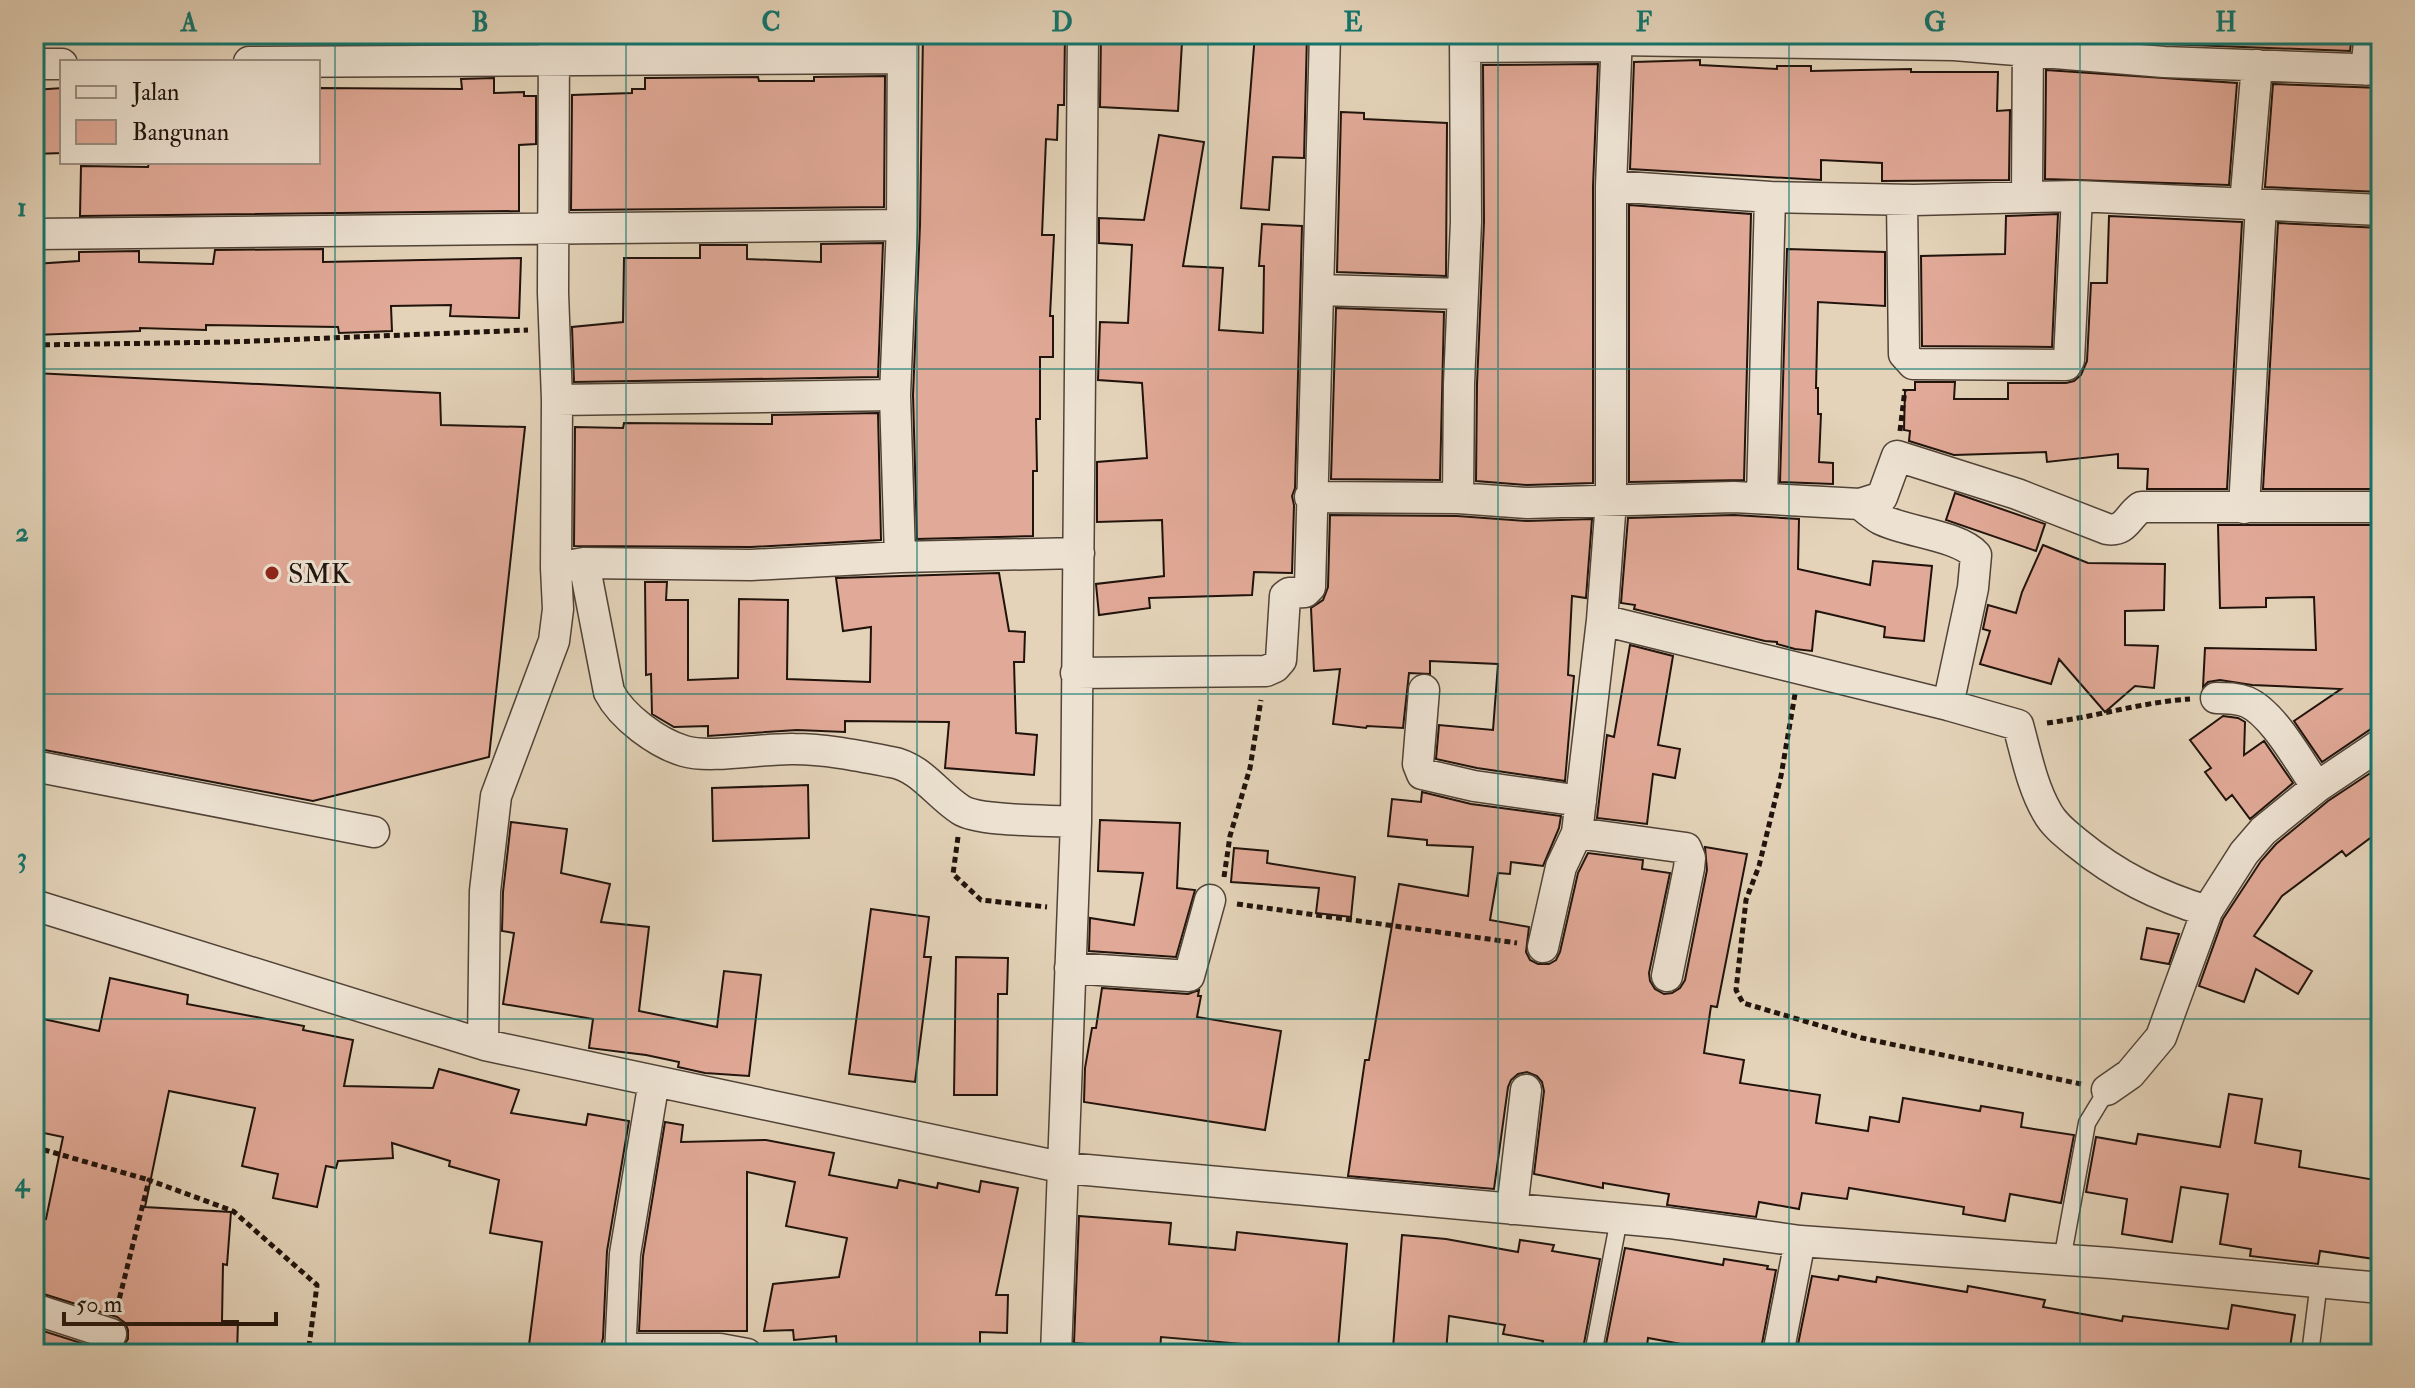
<svg xmlns="http://www.w3.org/2000/svg" width="2415" height="1388" viewBox="0 0 2415 1388" font-family="'IM FELL Double Pica',serif">
	<style>
		.building { fill: #e1a997; stroke: #20130c; stroke-width: 2 }
		.lines { fill: none; stroke-linecap: round; stroke-linejoin: round }
		.lane-casing { stroke: #514337; stroke-width: 19 }
		.street-casing { stroke: #514337; stroke-width: 33 }
		.path { stroke: #20130c; stroke-width: 5; stroke-dasharray: 6 4; stroke-linecap: butt }
		.lane { stroke: #ede2d2; stroke-width: 16 }
		.street { stroke: #ede2d2; stroke-width: 30 }
		.grid { fill: none; stroke: #0f766e; stroke-width: 2; stroke-opacity: 0.55 }
		.poi-dot { fill: #8f2418; stroke: #ede2d2; stroke-width: 3 }
		.labels { text-anchor: middle; stroke-width: 6; stroke-linejoin: round; paint-order: stroke }
		.poi-label { font-size: 28px; fill: #20130c; stroke: #ede2d2; text-anchor: start }
		.neatline { fill: none; stroke: #0f766e; stroke-width: 3 }
		.grid-label { font-size: 26px; text-anchor: middle; font-weight: bold; fill: #0f766e }
	</style>
	<rect width="100%" height="100%" fill="#e4d3b9"/>
	<filter id="stains"><feTurbulence type="fractalNoise" baseFrequency=".0025" numOctaves="4"/><feColorMatrix values="0 0 0 0 .2 0 0 0 0 .09 0 0 0 0 .02 0 0 0 .5 -.17"/></filter>
	<radialGradient id="worn" r=".72"><stop offset=".6" stop-color="#630" stop-opacity="0"/><stop offset="1" stop-color="#630" stop-opacity=".3"/></radialGradient>
	<path class="building" d="M460,34H493V42L460,43Z
		M643,34H755L756,41L643,42Z
		M816,34H876V40L816,41Z
		M923,34H1065L1064,105H1058L1057,140L1046,139L1042,235H1054L1050,316H1053V357H1040V419H1036L1037,471H1033V536L917,539L913,395L920,225Z
		M1101,34H1178V42H1182L1178,111L1100,107Z
		M1255,34H1307L1304,158L1273,157L1269,210L1241,208Z
		M2046,34H2352L2350,51L2165,44Z
		M1700,60V65L1777,69V66H1811V71L1911,69V72H1998L1997,111L2010,110L2009,180L1882,181V163L1821,160V180L1630,169L1634,62Z
		M1598,64L1593,186V483L1527,485L1476,481L1477,384L1484,222L1483,65Z
		M2046,70L2237,83L2229,185L2045,179Z
		M885,76L884,207L571,210L572,95L632,93V89H645V78L758,77L759,81H814V77Z
		M494,78V93L524,92V96H536V144L519,145V211L80,216L81,166L148,167L149,162H318V88L462,89L461,79Z
		M2273,84L2381,88V192L2265,187Z
		M62,88V153L34,154V90Z
		M1341,112L1364,113V119L1447,123L1446,276L1337,272Z
		M1159,135L1204,142L1183,266L1223,268L1219,330L1263,333L1264,266H1259L1262,224L1302,226L1295,488L1292,496L1294,505L1292,573L1254,572L1252,595L1149,598L1150,608L1099,615L1096,584L1164,576L1162,520L1097,522V462L1147,458L1142,383L1098,380L1100,322L1128,323L1132,245L1099,243V218L1144,220Z
		M1629,205L1751,214L1744,480L1629,482Z
		M2058,214L2052,347L1922,346L1921,256L2005,254L2006,216Z
		M2109,216L2242,222L2227,489H2147L2148,469L2118,468V454L2047,462L2046,452L1954,455L1909,441L1910,431L1904,430L1905,390H1915V382H1955L1954,399H2008V383H2066L2074,381L2081,375L2087,361L2091,283H2107Z
		M2278,223L2381,228V470H2378L2376,489H2263Z
		M883,243L878,377L574,382L572,327L623,322L624,258H700V245H747V259L821,262V244Z
		M323,249V262L521,258L519,318L450,316L451,305L391,306L392,331L339,333L338,327L206,325V330L140,328V331L34,335V264L79,261V252L139,251V262L213,264L215,250Z
		M1787,249L1885,252V306L1818,302L1816,388H1818V414H1821L1819,462L1833,463V484L1780,482Z
		M1336,308L1444,312L1440,480L1331,479Z
		M34,373L440,393L441,425L525,427L489,757L313,801L34,748Z
		M878,413L881,540L751,547L574,546L575,427L623,428L624,423L772,424V415Z
		M1955,493L2045,524L2036,551L1946,520Z
		M1330,515L1457,516L1527,521L1592,519L1586,598L1572,596L1568,675L1574,676L1565,781L1477,768L1436,759L1439,725L1493,730L1498,664L1430,661V674L1409,673L1403,728L1367,726L1366,728L1333,724L1340,669L1314,671L1311,608L1323,600L1328,587Z
		M1734,515L1799,519L1798,569L1870,585L1873,561L1932,566L1924,641L1884,637L1885,627L1816,611L1812,651L1795,649L1777,644V642L1765,641L1634,609L1635,605L1621,603L1628,518Z
		M2218,525H2374L2376,577L2381,578V726L2371,729L2322,762L2294,721L2341,689L2252,685L2220,680L2208,682L2203,687L2205,648L2316,650L2314,597L2266,598V607L2220,608Z
		M2043,545L2088,563L2165,564L2164,610L2125,611V645L2158,646L2154,688L2135,686L2105,712L2059,659L2051,684L1980,664L1990,631L1983,629L1988,605L2016,613L2022,592Z
		M999,573L1009,631L1025,632L1024,662H1014L1016,733L1037,735L1034,775L945,768L949,722L845,721V732L797,730L708,736V726L674,727L652,714L651,674L646,675L645,582H667L666,600H688V680L738,678L739,599L788,600L787,679L870,682L871,627L843,631L836,578Z
		M1630,645L1673,656L1658,745L1680,749L1675,778L1653,774L1647,824L1597,818L1607,735L1614,737Z
		M2223,716L2238,718L2245,722L2244,755L2264,741L2293,783L2250,819L2232,795L2226,800L2205,772L2211,768L2190,740Z
		M2381,766V830L2346,856L2342,851L2282,896L2254,936L2312,971L2298,994L2256,969L2244,1002L2199,986L2223,919L2261,861L2276,844L2328,801Z
		M808,785L809,838L713,841L712,788Z
		M1422,792L1471,804L1561,816L1559,828L1543,866L1511,862L1510,874L1498,873L1490,920L1529,927L1526,952L1530,960L1538,964H1549L1556,960L1560,952L1578,873L1588,853L1643,860L1642,869L1670,873L1649,973L1650,981L1655,989L1664,994L1672,993L1680,988L1685,980L1707,870L1705,847L1747,854L1717,1007L1711,1006L1704,1053L1744,1060L1740,1083L1820,1095L1816,1123L1868,1131L1870,1117L1899,1122L1903,1098L1980,1111L1981,1106L2023,1113L2021,1127L2074,1135L2061,1203L2010,1194L2005,1221L1963,1214L1964,1207L1849,1188L1847,1199L1802,1193L1799,1209L1759,1202L1756,1217L1667,1205L1669,1194L1603,1183V1188L1534,1174L1544,1091L1542,1082L1537,1076L1527,1072L1518,1074L1511,1080L1508,1087L1494,1189L1348,1176L1365,1060H1369L1399,884L1468,896L1473,847L1427,845V840L1388,836L1392,799L1421,802Z
		M1100,820L1180,823L1177,888L1195,890L1176,957L1089,951L1090,918L1134,925L1143,873L1098,871Z
		M511,822L567,829L561,873L610,884L601,922L649,927L639,1011L717,1027L724,971L761,975L749,1076L705,1073L678,1067L679,1062L646,1055L589,1048L593,1019L503,1004L514,933L502,931L503,892Z
		M1234,848L1268,851L1267,863L1355,877L1351,917L1316,913L1319,888L1231,882Z
		M871,909L929,917L924,957H931L915,1082L849,1074Z
		M2147,928L2179,934L2169,964L2141,959Z
		M956,957L1008,958L1007,994H998L997,1095H954Z
		M110,978L188,995L187,1004L304,1026L303,1030L353,1040L344,1086L433,1088L439,1069L519,1090L511,1113L586,1125L588,1114L629,1121L607,1251L603,1338L599,1354L529,1345L542,1242L490,1233L499,1180L449,1166L450,1161L392,1143L393,1158L338,1161L336,1168L326,1166L317,1207L273,1198L278,1174L242,1166L255,1108L169,1091L145,1207L231,1212L227,1265L223,1264L222,1321H238L237,1354H34V1328L106,1351H115L122,1348L128,1339V1330L125,1323L117,1317L34,1291V1245L40,1218L46,1219L63,1137L34,1131V1017L99,1031Z
		M1102,988L1188,994L1199,990L1198,996H1201L1197,1017L1281,1031L1265,1130L1084,1102L1085,1068L1092,1028H1096Z
		M2229,1094L2262,1099L2255,1143L2301,1151L2299,1167L2381,1181V1260L2320,1251L2318,1264L2250,1256L2251,1249L2220,1244L2228,1194L2181,1187L2172,1242L2122,1234L2127,1199L2086,1192L2096,1137L2136,1144L2138,1134L2220,1147Z
		M665,1122L683,1125L681,1142L766,1140L834,1153L829,1175L897,1188L899,1180L937,1188L938,1183L979,1192L981,1181L1018,1188L996,1295H1008L1007,1333L980,1332V1354H837L836,1336L794,1340L793,1330L764,1331L773,1284L839,1277L847,1238L786,1226L795,1182L747,1172V1331H639L643,1256Z
		M1079,1216L1171,1223L1169,1244L1235,1250L1237,1232L1347,1244L1338,1349L1279,1344V1347L1161,1337L1160,1350L1074,1343Z
		M1402,1235L1446,1239L1518,1252L1520,1240L1554,1245L1552,1251L1600,1259L1582,1354H1540L1543,1341L1503,1334L1505,1325L1449,1316L1446,1352L1393,1348Z
		M1625,1248L1723,1265L1724,1259L1768,1266L1767,1269L1776,1270L1760,1354H1708L1709,1349L1648,1338L1646,1354L1605,1349Z
		M1812,1276L1838,1280L1839,1276L1876,1282L1877,1277L1967,1292L1968,1286L2045,1300L2043,1307L2122,1321L2123,1316L2228,1329L2232,1305L2295,1315L2289,1354H2098L2073,1350L2072,1354H1796Z"/>
	<g class="lines">
		<defs>
			<path id="lane" d="M2062,1260L2087,1123L2107,1090
				M1593,1354L1619,1219
				M2310,1354L2319,1282"/>
			<path id="street" d="M554,34L553,293L557,400L895,395
				M1617,40L1954,45L2164,62L2381,70
				M1465,47L1616,46
				M249,62L903,58
				M34,64H62
				M2366,70L2370,34
				M1611,186L1770,197L1762,497
				M2027,195L2028,34
				M1770,197L1914,200L2077,196L2381,210
				M1902,200L1904,354L1913,364L2066,365L2069,360L2077,196
				M2245,204L2257,65
				M34,234L902,225
				M1319,290L1462,294
				M557,400L556,568L584,563L751,565L900,557L1079,553
				M1310,497L1458,498L1527,503L1734,497L1860,504L1882,497L1897,456L2017,494L2107,529C2126,532 2127,517 2141,507H2381
				M1458,498L1459,384L1466,222L1465,34
				M1860,504C1866,509 1873,515 1880,519C1905,532 1958,535 1976,555L1973,588L1948,705
				M2244,508L2261,205
				M900,557L895,395L902,225L903,34
				M584,563L609,692C622,717 657,743 684,751C710,759 765,748 794,749C826,749 860,756 891,762C921,767 937,795 961,810C980,822 1051,820 1076,822
				M1602,620L1611,501V186L1617,34
				M1076,673L1266,671L1275,667L1281,660L1285,596L1289,593L1305,592L1310,587L1325,34
				M1424,690L1418,764L1422,774L1474,786L1581,801
				M2216,698C2227,698 2237,698 2247,702C2274,714 2299,762 2317,787L2381,744
				M34,766L374,832
				M1577,833L1686,848L1690,858L1689,868L1667,976
				M34,905L485,1045L1065,1168L1669,1223L1800,1241L2110,1263L2381,1288
				M2207,911L2244,853L2263,831L2317,787
				M1543,947L1561,867L1577,833L1602,620L1948,705L2018,725C2026,754 2032,786 2047,812C2054,825 2066,834 2077,843C2117,876 2158,896 2207,911L2161,1037L2130,1074L2107,1090
				M1070,968L1189,976L1210,900
				M483,1044L485,891L496,796L554,641L558,609L556,568
				M1512,1209L1526,1090
				M34,1309L111,1334
				M620,1349H720L747,1354
				M620,1354L625,1254L654,1081
				M1056,1354L1076,822L1083,34
				M1778,1354L1800,1241"/>
		</defs>
		<use href="#lane" class="lane-casing"/>
		<use href="#street" class="street-casing"/>
		<path class="path" d="M34,345L230,342L528,330
			M1900,431L1905,389
			M1795,694L1781,776L1759,866L1746,900L1736,990L1743,1003L1862,1038L2081,1084
			M2047,723C2095,717 2142,702 2190,699
			M958,837L953,874L981,900L1047,907
			M1224,877L1230,836L1250,768L1261,700
			M1237,904L1517,943
			M34,1147L149,1180
			M117,1308L149,1180L233,1211L317,1285L308,1354"/>
		<use href="#lane" class="lane"/>
		<use href="#street" class="street"/>
	</g>
	<path class="grid" d="M335,34V1354M626,34V1354M917,34V1354M1208,34V1354M1498,34V1354M1789,34V1354M2080,34V1354M34,369H2381M34,694H2381M34,1019H2381"/>
	<circle class="poi-dot" cx="272" cy="573" r="8"/>
	<g class="labels">
		<g class="poi-label">
			<text x="288" y="583">SMK</text>
		</g>
	</g>
	<rect width="2415" height="1388" fill="none" stroke="#e4d3b9" stroke-width="88"/>
	<rect x="60" y="60" width="260" height="104" fill="#ede2d2" stroke="#9b8f83" stroke-width="2"/>
	<rect x="76" y="86" width="40" height="12" fill="#ede2d2" stroke="#9b8f83" stroke-width="2"/>
	<text x="132" y="100" font-size="24" fill="#20130c">Jalan</text>
	<rect x="76" y="120" width="40" height="24" fill="#e1a997" stroke="#9b8f83" stroke-width="2"/>
	<text x="132" y="140" font-size="24" fill="#20130c">Bangunan</text>
	<path d="M64 1312v12h212v-12" fill="none" stroke="#20130c" stroke-width="4"/>
	<text x="76" y="1312" font-size="24" fill="#20130c" stroke="#ede2d2" stroke-width="6" paint-order="stroke">50 m</text>
	<rect x="44" y="44" width="2327" height="1300" class="neatline"/>
	<g class="grid-label">
		<text x="189" y="31">A</text>
		<text x="480" y="31">B</text>
		<text x="771" y="31">C</text>
		<text x="1062" y="31">D</text>
		<text x="1353" y="31">E</text>
		<text x="1644" y="31">F</text>
		<text x="1935" y="31">G</text>
		<text x="2226" y="31">H</text>
		<text x="22" y="216">1</text>
		<text x="22" y="541">2</text>
		<text x="22" y="866">3</text>
		<text x="22" y="1191">4</text>
	</g>
	<rect width="100%" height="100%" filter="url(#stains)"/>
	<rect width="100%" height="100%" fill="url(#worn)"/>
</svg>
